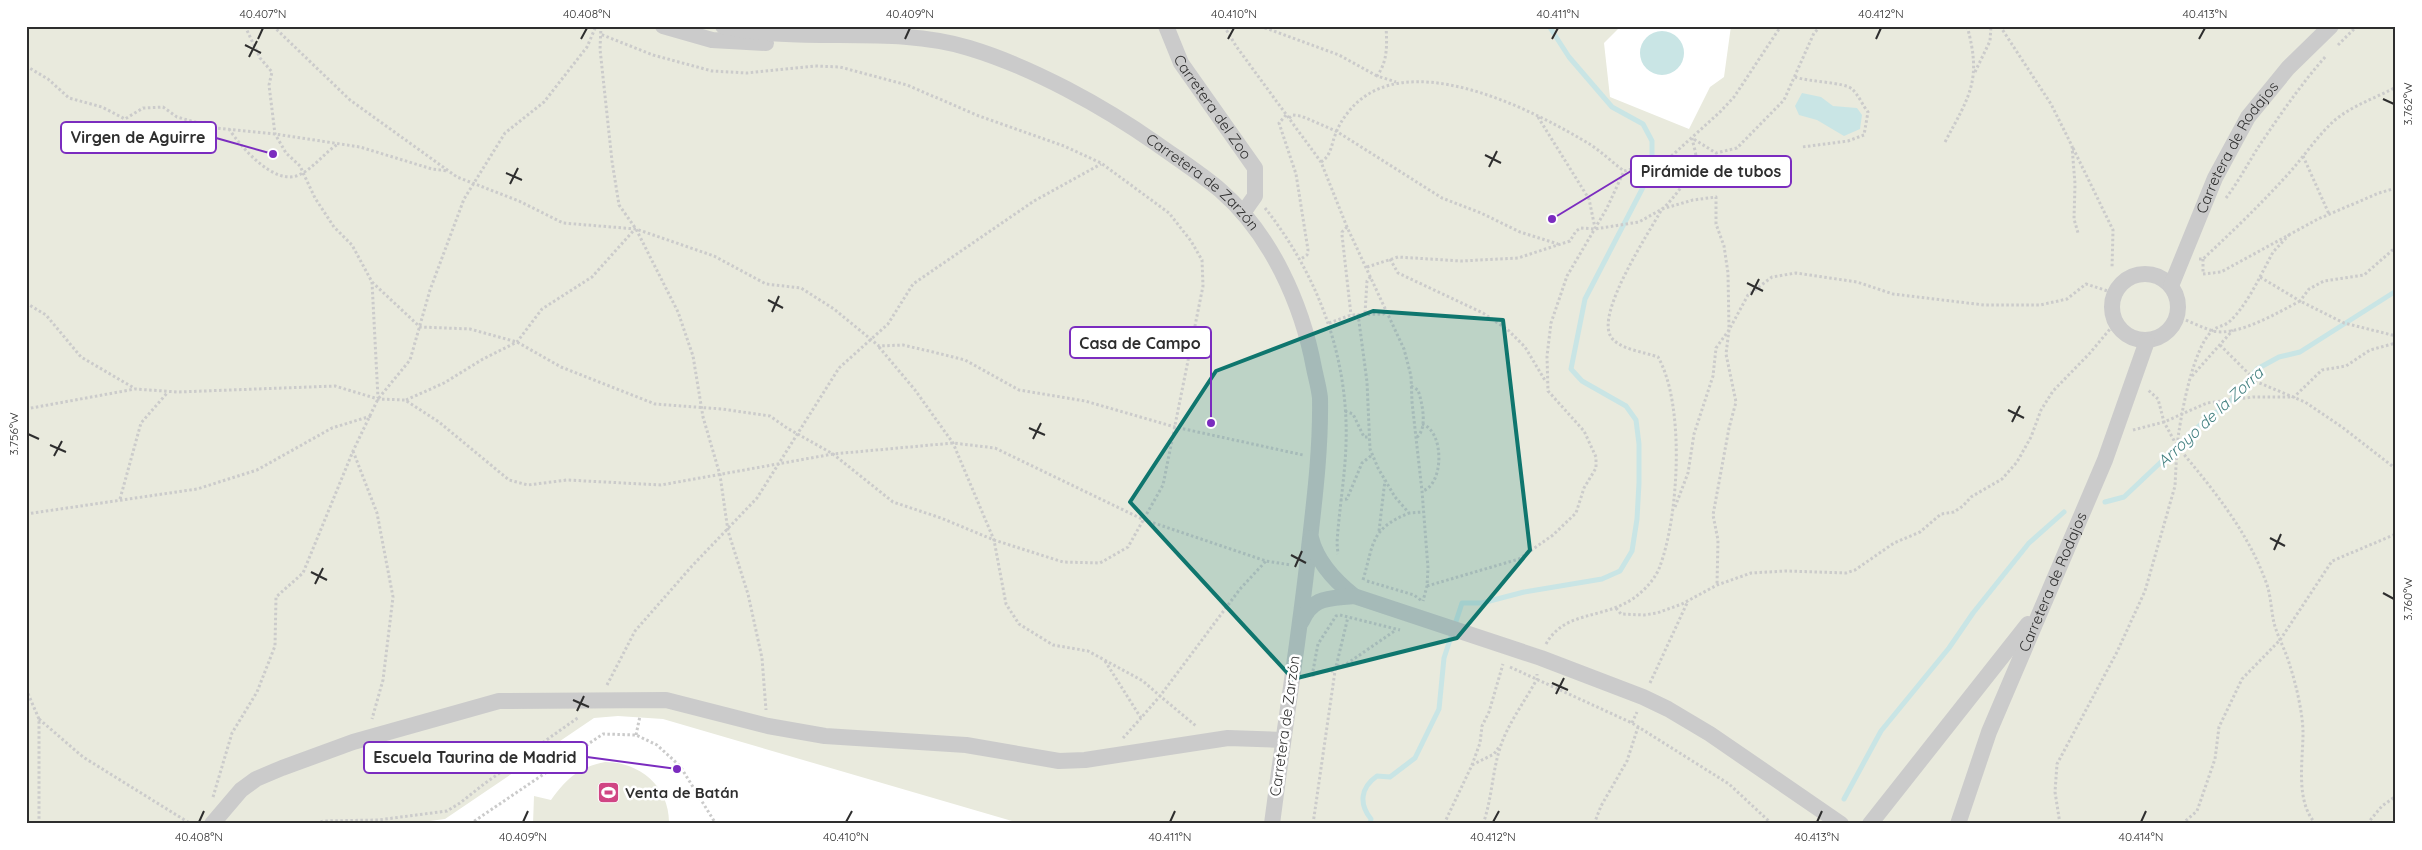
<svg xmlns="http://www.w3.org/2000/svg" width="2422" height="850" viewBox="0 0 2422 850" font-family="Quicksand,sans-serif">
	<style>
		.green { fill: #e9eadd }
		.water { fill: #c9e5e5 }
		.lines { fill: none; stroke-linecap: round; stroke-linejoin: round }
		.stream { stroke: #c9e5e5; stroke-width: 5 }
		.path { stroke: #cbcbcb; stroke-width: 3; stroke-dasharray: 2.5 2.5; stroke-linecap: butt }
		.minor { stroke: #cbcbcb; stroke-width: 16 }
		.marked { fill: #0f766e; fill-opacity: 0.2; stroke: #0f766e; stroke-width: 4; stroke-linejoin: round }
		.ticks { fill: none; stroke: #2e2e2e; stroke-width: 2 }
		.labels { text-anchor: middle; stroke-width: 5; stroke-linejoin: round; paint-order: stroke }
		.street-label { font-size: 15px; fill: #2e2e2e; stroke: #fff }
		.poi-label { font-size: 15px; font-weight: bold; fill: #2e2e2e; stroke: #fff; text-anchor: start }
		.water-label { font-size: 16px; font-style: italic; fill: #438080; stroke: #fff }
		.leader { fill: none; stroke: #7b2cbf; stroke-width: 2 }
		.callout-dot { fill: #7b2cbf; stroke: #fff; stroke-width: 2 }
		.callout { fill: #fff; stroke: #7b2cbf; stroke-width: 2 }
		.callout-label { font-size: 16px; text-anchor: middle; font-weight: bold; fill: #2e2e2e }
		.neatline { fill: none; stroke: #2e2e2e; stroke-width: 2 }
		.ticks-label { font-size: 12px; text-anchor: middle; fill: #2e2e2e }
	</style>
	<rect width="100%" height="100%" fill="#fff"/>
	<path class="green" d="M26,26H1621L1604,43L1610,97L1689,129L1710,87L1724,77L1731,26H2396V824H1022L663,719L618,716L594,718L445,819L407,824H26Z
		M605,762C640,762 670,787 669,824H533L534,796L551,800C567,778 579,767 605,762Z"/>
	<path class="water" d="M1640 53a22 22 0 1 1 44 0a22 22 0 1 1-44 0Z
		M1802,93L1821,97L1833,106L1857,108L1862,115L1860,129L1844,136L1817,120L1799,115L1795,106Z"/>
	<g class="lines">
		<path class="stream" d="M2105,502L2124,497L2198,427L2230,401L2257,369L2279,357L2300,352L2396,291
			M1844,799L1881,731L1949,648L1973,613L2029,543L2064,512
			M1370,824L1371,819C1359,804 1360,788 1377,776L1390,777L1415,758L1439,709L1444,658L1462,603H1482L1524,592L1602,579L1620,571L1632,551L1637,519L1639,483V444L1636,420L1626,406L1582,381L1571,369L1585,299L1652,170V141L1643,124L1612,107L1569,57L1549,26"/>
		<path class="path" d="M245,26L260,58L272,72L269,85L275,134L286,153L300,166L315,198L334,227L352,245L372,282L378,398
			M273,26L350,100L457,177L519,201L563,223L636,229L714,256L766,284L801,288L834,309L879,346L903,345L933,352L965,360L1019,390L1085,401L1175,427L1303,455
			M601,26L600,49L612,161L619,205L636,229L678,312L693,356L703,417L720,475L728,531L748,594L762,658L766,710
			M1224,26L1236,46L1321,162L1347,227L1404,349L1411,376L1412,402L1422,491L1428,568L1427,586L1423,601
			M1260,26L1339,55L1377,76
			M1386,26C1387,44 1388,61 1377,76L1396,82
			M2000,26L2051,104L2072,146L2075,184L2074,219L2078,233
			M2338,45L2357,26
			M26,66L48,79L69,98L102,107L125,119L143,108L163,107L177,117L216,128L275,134L360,147L432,169L448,171
			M1975,72L1990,41L1991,26
			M1795,77C1809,82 1844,82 1852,89C1858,94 1863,106 1868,112L1864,135L1848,141L1802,147
			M1286,115L1279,123L1296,174L1308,250L1307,255L1301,259
			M1538,117L1589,199L1595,228
			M1289,118L1293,115L1301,116L1336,131L1442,198L1481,213L1520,232L1558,244
			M229,129C241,147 274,186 299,175C314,168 324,153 338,144
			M1945,142C1970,95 1982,80 1967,26
			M2073,148L2113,230L2112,268
			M2303,156L2329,214
			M1321,162C1332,155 1331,144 1336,133C1340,121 1353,104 1364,97C1424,54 1537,112 1591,145C1603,153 1613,163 1624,171
			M2226,198C2239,181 2248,163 2259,146C2280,115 2301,84 2326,56
			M1265,208C1318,275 1349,358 1346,444C1345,477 1339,510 1337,543L1338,554
			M1347,227L1342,232V235L1351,315
			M1390,259L1398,273L1483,313L1508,330L1525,347L1546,382
			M2199,259H2203C2233,231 2263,202 2290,172C2305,155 2318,135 2335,120C2353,105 2376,98 2396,87
			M2203,259V274L2221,272L2318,219L2379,193L2396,188
			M1367,267L1398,257L1461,261L1518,258L1570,241L1576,231L1581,228L1595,229L1639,222L1662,209L1693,200L1716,197V224L1724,246L1728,273L1729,330L1726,354L1736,402L1729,428L1713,515L1718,540L1717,585
			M2260,277L2273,252L2289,235
			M372,282L420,327L470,329L517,342L561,367L655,404L722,409L770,416L787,428L833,454L893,502L941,518L994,540L1063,562L1100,563L1128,547L1163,485L1203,286L1202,260L1191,241L1169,213L1101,163L1064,146L979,116L907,85L840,67L815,66L747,73L712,71L653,55L600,34
			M26,303L46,315L81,357L134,388
			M1365,313L1367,281L1371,276
			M1358,314L1367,382L1370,449L1378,468L1395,497L1409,513L1423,512
			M2177,316C2188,321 2201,327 2213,331C2237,337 2279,312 2300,301L2344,323L2396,336
			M1329,323L1351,315L1383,314L1388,312
			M2220,345L2257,382L2305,402L2342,427L2396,469
			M879,347L915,390L953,443L994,540L1006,604L1019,624L1053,645L1088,651L1143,681L1160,696L1240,589L1266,561
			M2192,376L2233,330
			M1411,386L1418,390C1422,402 1428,428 1417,437
			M406,400L444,383L483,359L517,342L542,309L592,277L635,229
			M26,409L135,389L178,392L335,386L378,399L405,400L439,422L509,480L528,485L567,480L661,485L833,454L953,443L995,448L1142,519L1266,561L1291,565
			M1345,411L1353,414L1364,437H1369
			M1422,424C1445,431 1444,486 1422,491
			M2133,430L2164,422L2207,403L2253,397H2294L2322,370L2346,366L2370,350L2396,343
			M353,451L377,513L393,597L383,680L372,719
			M120,499L141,423L168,392
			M1340,500L1347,499L1362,463L1372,455
			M1675,507L1688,473L1694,434L1713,376L1716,348L1729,330L1748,295L1772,277L1796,273L1857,282L1893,294L1984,305H2040L2067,299L2086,284L2114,293
			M26,514L197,489L257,470L332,428L371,416
			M1379,531L1385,480
			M1363,580C1374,543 1370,529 1409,513
			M1367,581L1414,595L1422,601
			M1427,586L1519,559L1553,535L1576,513L1584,488L1596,468V457L1584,431L1548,391L1547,356L1551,323L1567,276L1607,208L1624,171L1667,160L1720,112L1734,97L1781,26
			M1616,608L1621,614L1644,615L1657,613L1682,604L1717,585L1751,573L1786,571L1846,573L1855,570L1894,543L1920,532L1941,514L1954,512L1963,506L1971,497L2002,479L2017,462L2031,437L2041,410L2053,391L2090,353L2115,323
			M1546,644C1565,610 1602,620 1634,598C1645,590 1656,578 1660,566C1679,515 1685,404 1658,357C1645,352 1616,349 1610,335C1598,310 1648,234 1662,209C1673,200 1694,172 1696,158C1696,152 1693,144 1692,138L1716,153L1737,148L1784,100L1814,33L1821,26
			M1105,661L1141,718L1160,696L1196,726
			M1337,666L1345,665L1396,630
			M1510,667L1632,723L1729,784L1772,824
			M1312,676L1318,644L1336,616L1340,615L1400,630
			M1312,676L1323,671H1335
			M1650,683L1688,601
			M607,685L635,631L692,566L757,498L839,368L888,324L913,284L1034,201L1101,164
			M26,689L39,719V824
			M39,719L83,757L191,824
			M1632,723L1637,712
			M636,735L640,716
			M1123,738L1141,718
			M1472,765L1494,754L1499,747
			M213,797L232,733L257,692L275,646L276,597L303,573L353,451L378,399L410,360L430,290L464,199L505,133L544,102L587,47L596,26
			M316,824L323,821L378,820L447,811L460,803L484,784L579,717
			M470,824L603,734L636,735L657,745L680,766L716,824
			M1313,824L1335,671L1348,617
			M1444,824L1472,765L1480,743L1482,726L1489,712L1503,664
			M1483,824C1492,799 1492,773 1500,748C1507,725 1525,701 1537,679V674
			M1594,824L1601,806L1627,761L1638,727
			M2060,824L2055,792L2057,764L2117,652L2145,591L2175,486L2177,446L2164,422L2158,399L2147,389
			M2182,824L2197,811L2215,759L2219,727L2242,679L2280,640L2332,561L2396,534
			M2316,824C2295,802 2303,761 2303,733C2303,714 2296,684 2290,666C2286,651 2278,638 2274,623C2271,610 2271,595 2266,582C2247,530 2212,488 2177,446C2180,420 2192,348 2213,330C2218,326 2225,326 2230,321C2242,310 2252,292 2260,277L2300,301L2309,289L2324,281L2364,275L2396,247
			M2367,824L2382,806L2396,796"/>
		<g class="minor">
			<path d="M663,26L712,40L766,43"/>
			<path id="s1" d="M723,26C804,45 889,24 969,48C1032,67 1103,106 1157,144C1178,159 1200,173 1220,190C1271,234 1302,304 1314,368C1316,378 1319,388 1320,398C1321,455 1313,510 1307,566C1297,652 1283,738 1272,824"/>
			<path id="s2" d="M1166,26L1181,63L1255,168V196L1243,213"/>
			<circle cx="2145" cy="307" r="33"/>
			<path id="s3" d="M2171,286L2215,178L2248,117L2288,68L2331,26"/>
			<path d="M1311,538C1317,562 1335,581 1354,596L1541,658L1643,697L1668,709L1710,734L1841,824"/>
			<path d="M1302,621C1313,596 1329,599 1354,596"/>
			<path d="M212,824L241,790L256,779L282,768L353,742L499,701L666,700L768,726L825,736L966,745L1059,761L1085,760L1228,738L1283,740"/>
			<path d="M1870,824L2028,624"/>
			<path id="s4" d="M1958,824L1989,732L2105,460L2147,341"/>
		</g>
	</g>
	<path class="marked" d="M1373,311L1503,320L1530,550L1457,638L1293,679L1130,502L1216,371Z"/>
	<path class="ticks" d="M258,39L263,28M581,39L587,28M905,39L910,28M1228,39L1234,28M1552,39L1558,28M1876,39L1881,28M2199,39L2205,28M245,45L261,53M249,57L257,41M2383,99L2394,104M1485,155L1501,163M1489,167L1497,151M506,173L522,180M510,184L518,168M1747,283L1763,291M1751,295L1759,279M768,300L783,308M772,312L779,296M2008,410L2024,418M2012,422L2020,406M1029,428L1045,435M28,434L39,439M1033,439L1041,423M50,445L66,452M54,456L62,441M2270,538L2285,546M2274,550L2281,534M1291,555L1306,563M1295,567L1302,551M311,572L327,580M315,584L323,568M2383,593L2394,599M1552,683L1568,690M1556,694L1564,678M573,700L589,707M577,711L584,696M199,822L204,811M523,822L528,811M846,822L852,811M1170,822L1175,811M1493,822L1499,811M1817,822L1822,811M2141,822L2146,811"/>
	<defs>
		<symbol id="stadium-square" viewBox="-11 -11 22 22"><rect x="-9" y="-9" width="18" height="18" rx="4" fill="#d04584" stroke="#fff"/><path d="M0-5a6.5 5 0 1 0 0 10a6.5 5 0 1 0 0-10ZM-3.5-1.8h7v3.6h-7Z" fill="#fff"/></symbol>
	</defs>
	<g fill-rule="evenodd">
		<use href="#stadium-square" x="596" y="780" width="25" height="25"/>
	</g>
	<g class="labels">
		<g class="street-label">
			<text dy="5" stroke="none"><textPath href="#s2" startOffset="94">Carretera del Zoo</textPath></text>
			<text dy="5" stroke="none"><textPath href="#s3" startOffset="154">Carretera de Rodajos</textPath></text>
			<text dy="5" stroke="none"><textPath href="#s1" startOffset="519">Carretera de Zarzón</textPath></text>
			<text dy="5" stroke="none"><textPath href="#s4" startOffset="260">Carretera de Rodajos</textPath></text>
			<text transform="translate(1285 726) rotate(-82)" y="5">Carretera de Zarzón</text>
		</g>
		<g class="poi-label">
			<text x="625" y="798">Venta de Batán</text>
		</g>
		<g class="water-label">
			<text transform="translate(2210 417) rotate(-43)" y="6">Arroyo de la Zorra</text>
		</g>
	</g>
	<path class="leader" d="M273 154L216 138M1552 219L1631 171M1211 423L1211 343M677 769L587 757"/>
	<g class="callout-dot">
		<circle cx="273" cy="154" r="5"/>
		<circle cx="1552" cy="219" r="5"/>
		<circle cx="1211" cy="423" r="5"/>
		<circle cx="677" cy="769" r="5"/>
	</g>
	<g class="callout">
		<rect x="61" y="122" width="155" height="31" rx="5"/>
		<rect x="1631" y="156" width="160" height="31" rx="5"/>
		<rect x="1070" y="327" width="141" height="31" rx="5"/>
		<rect x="364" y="742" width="223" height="31" rx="5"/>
	</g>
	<g class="callout-label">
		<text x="138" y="143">Virgen de Aguirre</text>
		<text x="1711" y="177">Pirámide de tubos</text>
		<text x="1140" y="349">Casa de Campo</text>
		<text x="475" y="763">Escuela Taurina de Madrid</text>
	</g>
	<rect width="2422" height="850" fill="none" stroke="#ffffff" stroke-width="55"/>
	<rect x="28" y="28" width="2366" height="794" class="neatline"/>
	<g class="ticks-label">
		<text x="263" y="18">40.407°N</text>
		<text x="587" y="18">40.408°N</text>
		<text x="910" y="18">40.409°N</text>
		<text x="1234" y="18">40.410°N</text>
		<text x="1558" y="18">40.411°N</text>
		<text x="1881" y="18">40.412°N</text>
		<text x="2205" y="18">40.413°N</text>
		<text transform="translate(2408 104) rotate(-90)" y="4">3.762°W</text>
		<text transform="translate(14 434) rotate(-90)" y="4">3.756°W</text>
		<text transform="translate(2408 599) rotate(-90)" y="4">3.760°W</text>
		<text x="199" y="841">40.408°N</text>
		<text x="523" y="841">40.409°N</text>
		<text x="846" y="841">40.410°N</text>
		<text x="1170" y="841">40.411°N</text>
		<text x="1493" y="841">40.412°N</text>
		<text x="1817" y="841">40.413°N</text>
		<text x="2141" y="841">40.414°N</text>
	</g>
</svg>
